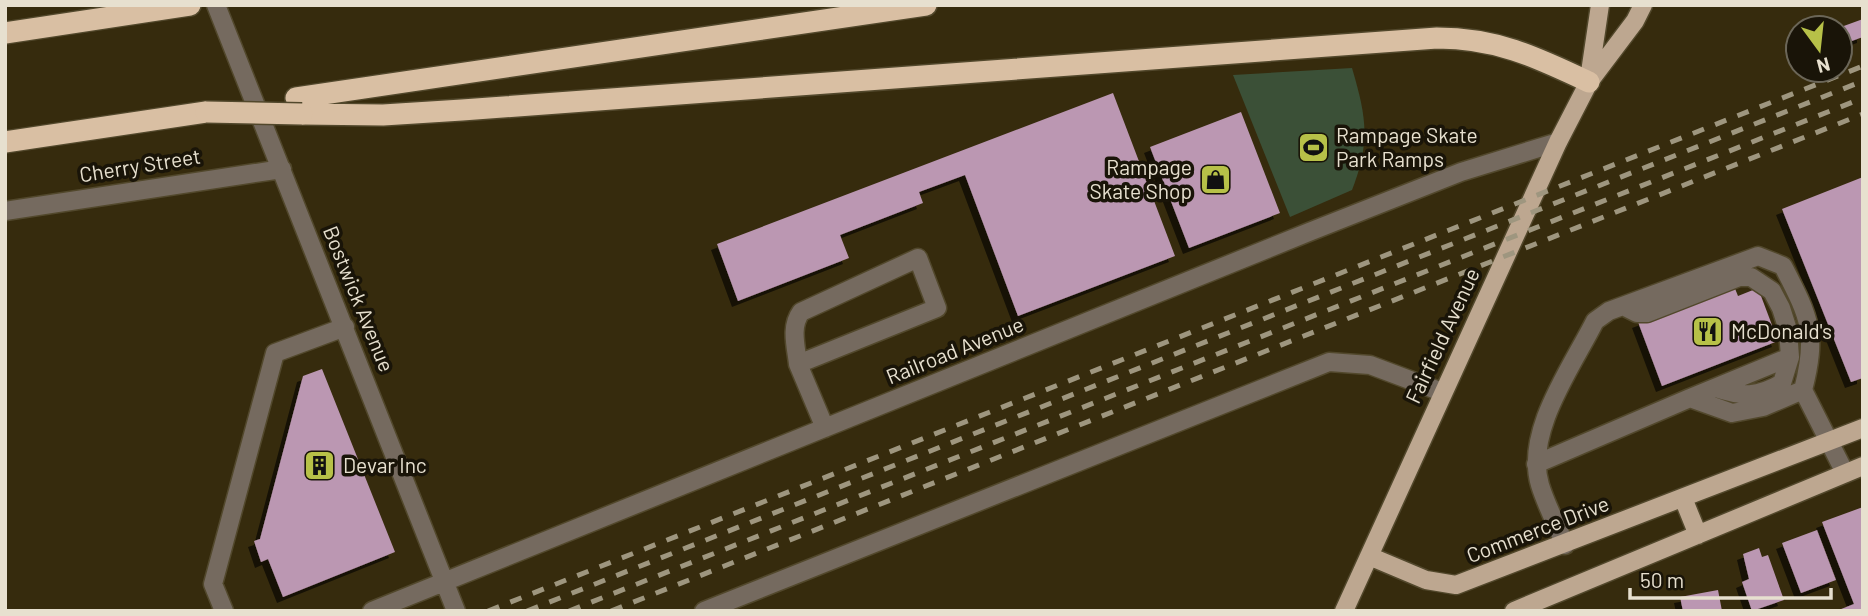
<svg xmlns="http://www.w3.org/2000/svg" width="1868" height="616" viewBox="0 0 1868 616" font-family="Barlow,sans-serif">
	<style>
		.green { fill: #3b5037 }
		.building { fill: #bb97b2; filter: url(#shadow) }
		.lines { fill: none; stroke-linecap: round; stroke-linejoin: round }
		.minor-casing { stroke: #52482c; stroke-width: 21 }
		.major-casing { stroke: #52482c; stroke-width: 21 }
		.highway-casing { stroke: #52482c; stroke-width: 24 }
		.minor { stroke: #756a5f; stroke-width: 18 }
		.major { stroke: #bda790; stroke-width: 18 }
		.highway { stroke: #d9bfa3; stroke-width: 21 }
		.rail { stroke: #9e967f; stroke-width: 5; stroke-dasharray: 12 12; stroke-linecap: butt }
		.highway-bridge-casing { stroke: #52482c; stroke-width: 24; stroke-linecap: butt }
		.highway-bridge { stroke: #d9bfa3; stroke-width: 21 }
		.labels { text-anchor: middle; stroke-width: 7; stroke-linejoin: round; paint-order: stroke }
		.poi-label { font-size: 21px; fill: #e7e0cf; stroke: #191408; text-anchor: start }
		.street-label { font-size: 21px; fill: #e7e0cf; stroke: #191408 }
	</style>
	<defs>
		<filter id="shadow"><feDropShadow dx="-6" dy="6" stdDeviation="0" flood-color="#0009"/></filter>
	</defs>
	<rect width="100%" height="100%" fill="#362b0d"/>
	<path class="green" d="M1352,68C1366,116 1371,141 1352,190L1290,217L1233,75Z"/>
	<path class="building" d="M1863,19V37L1846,43L1841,27Z
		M1113,93L1175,256L1018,316L965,175L919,192L923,203L840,235L849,258L738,301L717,244Z
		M1241,112L1280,213L1189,248L1150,147Z
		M1863,177V378L1851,382L1782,209Z
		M1734,286L1738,296L1758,288L1778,341L1662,386L1638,322Z
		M322,369L395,552L283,597L268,559L261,562L254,541L260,539L303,376Z
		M1863,507V611H1836L1854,604L1822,522Z
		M1817,530L1836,580L1801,593L1782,543Z
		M1759,548L1762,557L1768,555L1784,600L1752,611L1742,582L1749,579L1743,554Z
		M1718,590L1722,611H1683L1680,597Z"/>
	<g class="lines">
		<defs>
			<path id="minor" d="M216,5L456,611
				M5,211L282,169
				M1623,306L1637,313H1647L1739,277H1751L1772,291L1781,308L1788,330L1790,357L1690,398
				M798,364C796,346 790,327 801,312L918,258L937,308L798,364L825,428
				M1716,388C1742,397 1758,397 1782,383L1790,357
				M1803,390L1845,473
				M1536,464L1690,398L1732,413L1763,407L1803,390C1818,332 1809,317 1783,266L1758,256L1609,311L1595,321C1572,367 1524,432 1540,485C1546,505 1557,525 1565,545
				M224,611L213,584L275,353L345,327
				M372,611L1309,232L1461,172L1558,142
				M704,611L1329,362L1370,365L1442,392"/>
			<path id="major" d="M1589,79L1600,5
				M1683,498L1698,535
				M1369,556L1426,580L1456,585L1863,428
				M1344,611L1558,142L1589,82L1635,21L1643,5
				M1514,611L1863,466"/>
			<path id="highway" d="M5,33L190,5
				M296,98L926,5
				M302,114L383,115L462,110L1437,38C1497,38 1536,57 1589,82
				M5,142L206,112"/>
		</defs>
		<use href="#minor" class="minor-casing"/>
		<use href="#major" class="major-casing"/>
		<use href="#highway" class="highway-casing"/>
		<use href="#minor" class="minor"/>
		<use href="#major" class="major"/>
		<use href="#highway" class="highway"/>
		<path class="rail" d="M488,611L1863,66
			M527,611L1863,81
			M569,611L1863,98
			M611,611L1863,114"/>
		<defs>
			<path id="highway-bridge" d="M206,112L302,114"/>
		</defs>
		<use href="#highway-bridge" class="highway-bridge-casing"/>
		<use href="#highway-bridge" class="highway-bridge"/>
	</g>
	<defs>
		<symbol id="stadium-square" viewBox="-11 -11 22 22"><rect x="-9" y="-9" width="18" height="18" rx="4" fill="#b7c148" stroke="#191408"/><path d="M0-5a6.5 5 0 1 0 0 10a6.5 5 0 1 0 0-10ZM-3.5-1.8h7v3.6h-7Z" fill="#111"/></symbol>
		<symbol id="shop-square" viewBox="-11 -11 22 22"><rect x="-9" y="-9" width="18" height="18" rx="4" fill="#b7c148" stroke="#191408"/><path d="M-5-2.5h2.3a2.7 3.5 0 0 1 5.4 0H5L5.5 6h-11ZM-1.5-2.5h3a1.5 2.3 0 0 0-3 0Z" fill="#111"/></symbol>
		<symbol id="restaurant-square" viewBox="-11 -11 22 22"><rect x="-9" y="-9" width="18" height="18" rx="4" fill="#b7c148" stroke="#191408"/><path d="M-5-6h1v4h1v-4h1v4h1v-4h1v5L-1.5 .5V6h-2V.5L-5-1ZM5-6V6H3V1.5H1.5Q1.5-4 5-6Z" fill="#111"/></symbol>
		<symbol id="building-square" viewBox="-11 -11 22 22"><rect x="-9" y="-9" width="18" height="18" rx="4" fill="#b7c148" stroke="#191408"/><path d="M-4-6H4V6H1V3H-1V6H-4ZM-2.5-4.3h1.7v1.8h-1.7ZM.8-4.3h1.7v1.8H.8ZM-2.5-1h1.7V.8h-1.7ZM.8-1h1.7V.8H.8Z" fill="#111"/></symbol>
	</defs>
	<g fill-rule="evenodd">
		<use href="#stadium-square" x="1296" y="130" width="35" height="35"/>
		<use href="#shop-square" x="1198" y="162" width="35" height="35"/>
		<use href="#restaurant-square" x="1690" y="314" width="35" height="35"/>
		<use href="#building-square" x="302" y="448" width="35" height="35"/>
	</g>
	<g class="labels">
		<g class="poi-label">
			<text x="1336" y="143">Rampage Skate<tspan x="1336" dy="24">Park Ramps</tspan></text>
			<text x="1192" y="175" text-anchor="end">Rampage<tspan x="1192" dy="24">Skate Shop</tspan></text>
			<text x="1731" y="339">McDonald's</text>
			<text x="343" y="473">Devar Inc</text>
		</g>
		<g class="street-label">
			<text transform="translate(140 166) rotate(-9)" y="7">Cherry Street</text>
			<text transform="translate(358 299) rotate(68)" y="7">Bostwick Avenue</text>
			<text transform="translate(1443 336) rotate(-65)" y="7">Fairfield Avenue</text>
			<text transform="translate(955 351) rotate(-22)" y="7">Railroad Avenue</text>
			<text transform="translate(1538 530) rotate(-21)" y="7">Commerce Drive</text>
		</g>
	</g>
	<rect width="1868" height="616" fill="none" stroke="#e7e0cf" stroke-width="14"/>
	<g transform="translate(1819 49) rotate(165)"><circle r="33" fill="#191408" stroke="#6b6658" stroke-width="2"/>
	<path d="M0-5L12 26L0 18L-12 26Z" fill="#b7c148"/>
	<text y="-10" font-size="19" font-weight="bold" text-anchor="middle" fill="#e7e0cf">N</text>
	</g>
	<path d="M1630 588v10h201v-10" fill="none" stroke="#e7e0cf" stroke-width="3.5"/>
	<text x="1640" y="588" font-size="21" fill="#e7e0cf" stroke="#191408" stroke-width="5" paint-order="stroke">50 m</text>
</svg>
